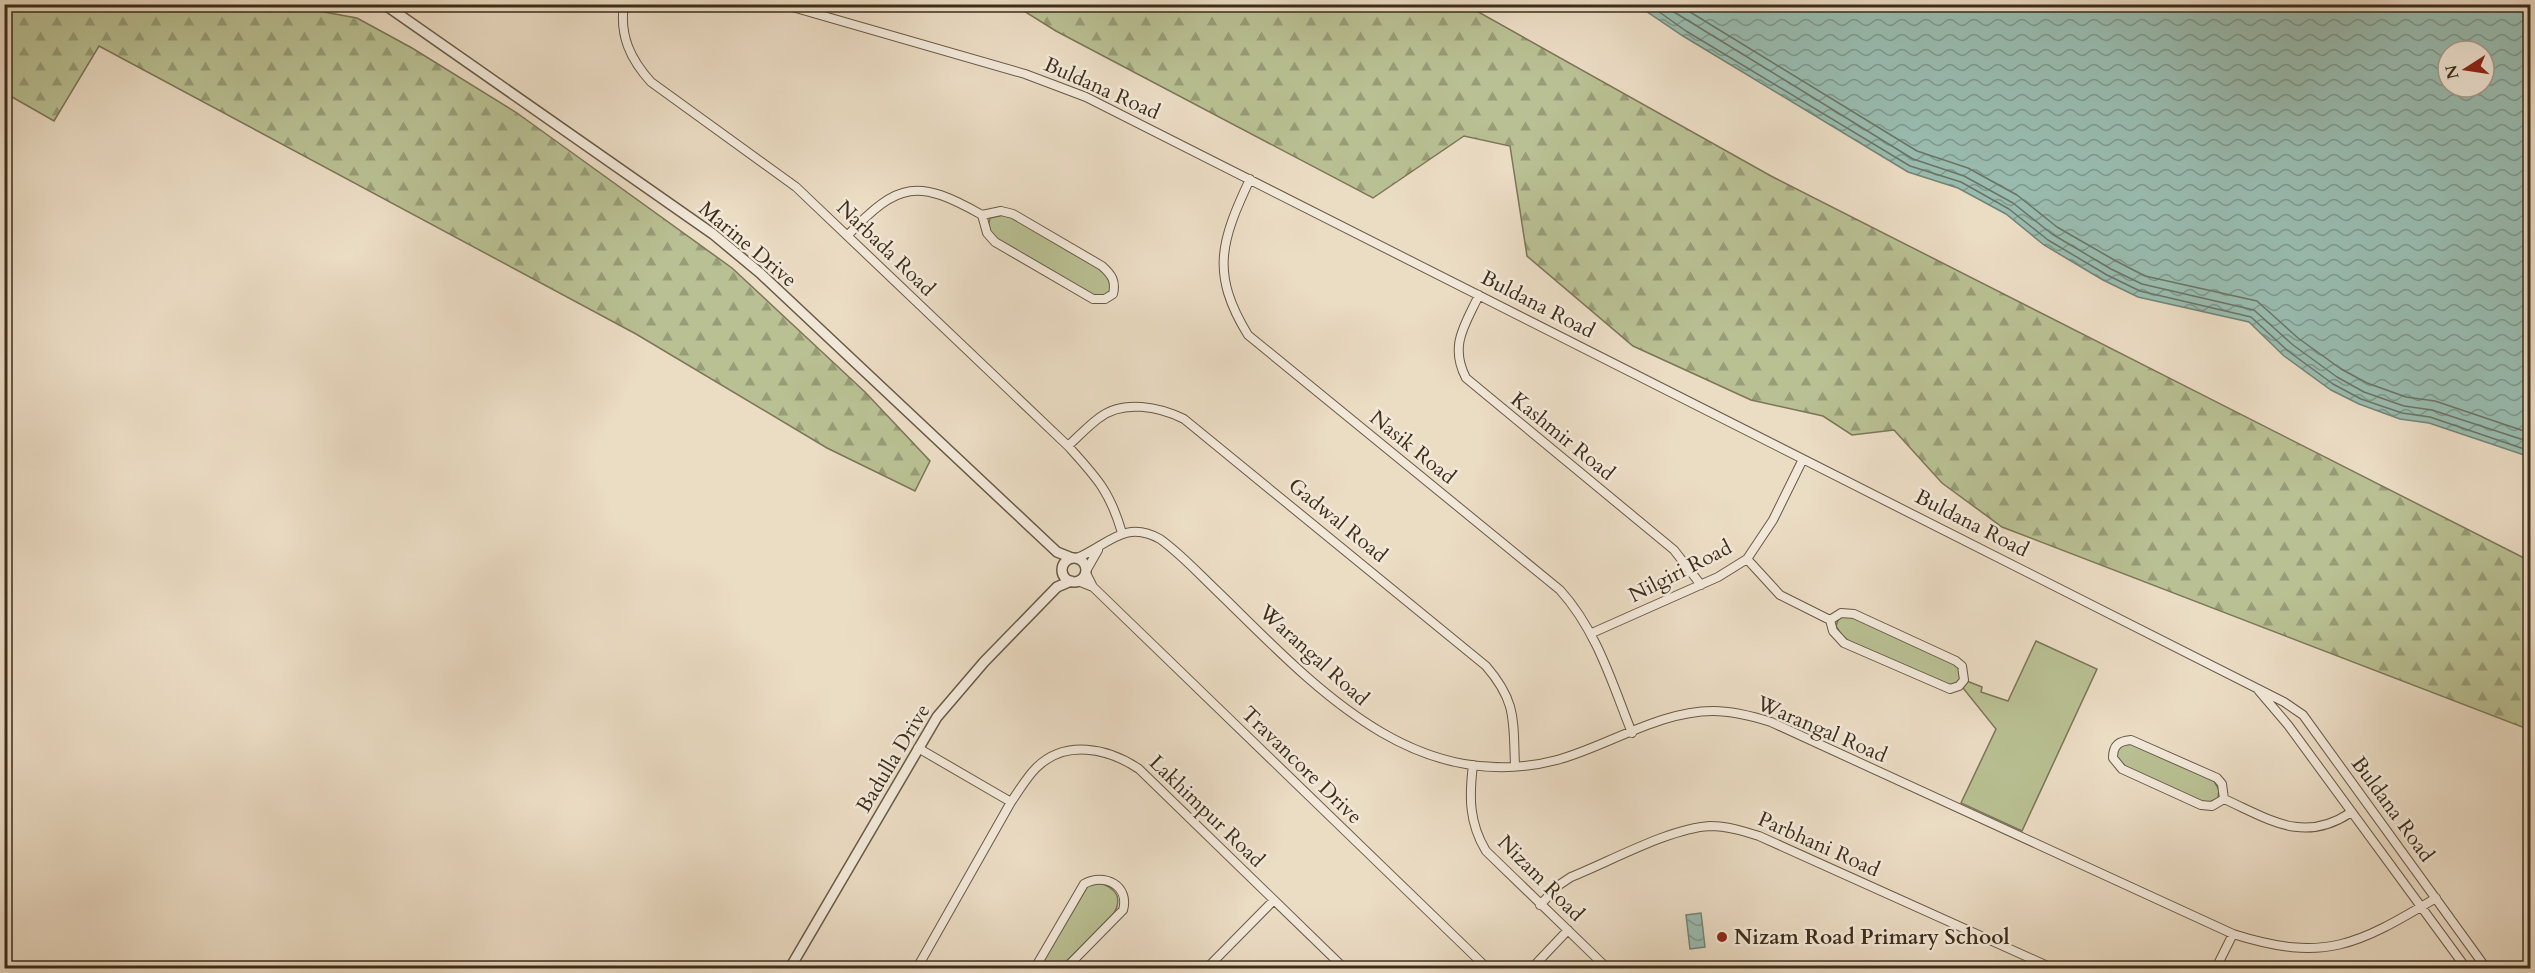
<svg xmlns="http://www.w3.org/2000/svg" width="2535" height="973" viewBox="0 0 2535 973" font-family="Cardo,serif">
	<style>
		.grass { fill: #b9c093; stroke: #7b7656; stroke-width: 1.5 }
		.forest { fill: url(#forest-firs); stroke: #7b7656; stroke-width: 1.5 }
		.water { fill: url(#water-waves); stroke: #748374; stroke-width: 1.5; fill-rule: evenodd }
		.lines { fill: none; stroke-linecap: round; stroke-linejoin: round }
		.shore { stroke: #6b7465; stroke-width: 1.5 }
		.minor-casing { stroke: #685944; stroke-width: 10 }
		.tertiary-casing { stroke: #685944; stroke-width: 12 }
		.minor { stroke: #f2e8d9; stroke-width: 8 }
		.tertiary { stroke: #f2e8d9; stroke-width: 9 }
		.poi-dot { fill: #8f2418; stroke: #f2e8d9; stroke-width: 2 }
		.labels { text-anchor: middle; stroke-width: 5; stroke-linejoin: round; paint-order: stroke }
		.street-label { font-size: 21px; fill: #3d2d1a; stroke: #f2e8d9 }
		.poi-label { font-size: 21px; font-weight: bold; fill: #3d2d1a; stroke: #f2e8d9; text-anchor: start }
	</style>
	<defs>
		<pattern id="forest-firs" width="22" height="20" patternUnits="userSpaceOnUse" patternTransform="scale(1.5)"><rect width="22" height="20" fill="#b9c093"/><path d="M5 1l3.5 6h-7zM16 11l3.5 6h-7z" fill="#989c77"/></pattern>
		<pattern id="water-waves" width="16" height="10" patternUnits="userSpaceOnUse" patternTransform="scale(1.5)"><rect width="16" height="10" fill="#99bcb0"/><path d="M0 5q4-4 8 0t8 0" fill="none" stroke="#7e998e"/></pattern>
	</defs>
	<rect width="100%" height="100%" fill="#ebdcc4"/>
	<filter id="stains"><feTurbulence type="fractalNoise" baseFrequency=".00333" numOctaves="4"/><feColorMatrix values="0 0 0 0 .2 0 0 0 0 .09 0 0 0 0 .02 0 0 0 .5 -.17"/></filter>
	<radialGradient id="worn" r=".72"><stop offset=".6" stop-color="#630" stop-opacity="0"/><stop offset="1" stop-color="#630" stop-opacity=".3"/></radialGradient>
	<path class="grass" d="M1007,214L1097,265L1113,281L1109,294L1096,297L993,237L988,227L990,218Z
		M1848,615L1947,658L1962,670L1960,682L1949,686L1851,642L1842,636L1836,626L1839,617Z
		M2036,641L2097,669L2022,831L1961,803L1996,729L1963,688L1967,681L1982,687L1981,692L2008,701Z
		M2132,743L2214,781L2219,790L2218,798L2206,804L2123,766L2116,759L2117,751L2121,745Z
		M1093,882C1110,884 1125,894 1114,913L1060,968H1039L1087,887Z"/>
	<path class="forest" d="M280,4L357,18L412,48L517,113L732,268L865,392L930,461L915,491L827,448L636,334L99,46L54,121L5,93V5Z
		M1014,5H1466L1771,176L2530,561V730L2002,527L1942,483L1894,430L1852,435L1823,416L1751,400L1633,346L1527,256L1510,146L1464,136L1373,198L1056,31Z"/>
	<path class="water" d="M1637,5H2530V457L2429,423L2400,419L2359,404L2331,390L2284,356L2249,322L2138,297L2103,280L2044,245L2006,214L1958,188L1908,172L1683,36ZM2448,51H2484V87H2448Z
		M1701,913L1705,947L1690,949L1686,915Z"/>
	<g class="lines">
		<path class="shore" d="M1648,4L1686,31L1910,166L1961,182L2009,209L2048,240L2107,275L2140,291L2251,317L2288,351L2333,384L2361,399L2402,413L2430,417L2530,451
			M1661,4L1913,159L1964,176L2013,203L2052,234L2111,269L2142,284L2254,310L2293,345L2337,377L2364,392L2404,406L2432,410L2530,442
			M1677,4L1917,151L1968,168L2017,195L2057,227L2116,261L2145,276L2257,301L2298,338L2341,369L2367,383L2406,397L2435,401L2530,433"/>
		<defs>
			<path id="minor" d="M624,4C619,36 631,60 651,82L796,187L1068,446C1096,477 1110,491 1122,533
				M782,4L1025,74L1086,97L2284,702L2303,715L2486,968
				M1250,179C1221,241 1210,273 1248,335L1560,590C1597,631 1612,683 1632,733
				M848,235C899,181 918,179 982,215L1001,211L1013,214L1102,266C1112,275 1116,281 1113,294L1105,299H1093L995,242L987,233L982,215
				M1479,295C1465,325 1449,345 1466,378L1674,550L1701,585
				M1068,446C1078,437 1088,426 1099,418C1123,399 1160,407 1184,419L1486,666C1517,702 1513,720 1515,765
				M1077,558C1108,545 1125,519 1160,539C1181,554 1198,573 1217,591C1310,681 1411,798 1557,760C1608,746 1659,711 1713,711C1733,711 1752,716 1771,722L2233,934C2325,963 2357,945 2436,898
				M1747,559L1780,595L1830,620
				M1086,571L1098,550
				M1086,573L1093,587L1487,968
				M1078,581L1093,587
				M1841,613L1854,614L1956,661L1962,666L1964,680L1959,686L1950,689L1844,643L1833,631L1830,620Z
				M1592,633L1718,577L1747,559L1773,520L1803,459
				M2259,691L2288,725L2466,968
				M2131,740L2217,778L2222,784L2224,799L2212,806L2201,805L2122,769L2113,758C2113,745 2119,741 2131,740Z
				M918,748L1011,802
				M1473,765C1469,797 1469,823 1486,851L1607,968
				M2224,799C2269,819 2303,844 2350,813
				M1540,905L1559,885L1571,877C1609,862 1670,828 1710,826C1727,826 1743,831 1759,836L2052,968
				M917,968L1011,802C1019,791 1026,778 1036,768C1065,739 1108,748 1139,769L1344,968
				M1035,968L1084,884C1104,872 1130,886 1123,910L1066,968
				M1207,968L1273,901
				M1532,968L1568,930
				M2216,968L2233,934"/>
			<path id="tertiary" d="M384,4L713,234L760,273L1057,552L1072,558
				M1062 570a12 12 0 1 1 24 0a12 12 0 1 1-24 0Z
				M790,968L937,717L984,662L1057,587L1071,581"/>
		</defs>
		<use href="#minor" class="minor-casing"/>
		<use href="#tertiary" class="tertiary-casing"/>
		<use href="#minor" class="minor"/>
		<use href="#tertiary" class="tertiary"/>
	</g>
	<circle class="poi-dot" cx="1722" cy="937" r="6"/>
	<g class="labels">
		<g class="street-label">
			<text transform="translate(1102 88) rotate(24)" y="7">Buldana Road</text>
			<text transform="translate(748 244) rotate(40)" y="7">Marine Drive</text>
			<text transform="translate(886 248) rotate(44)" y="7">Narbada Road</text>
			<text transform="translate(1538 304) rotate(27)" y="7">Buldana Road</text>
			<text transform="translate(1563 436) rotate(39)" y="7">Kashmir Road</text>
			<text transform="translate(1413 447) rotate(39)" y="7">Nasik Road</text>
			<text transform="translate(1338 520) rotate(39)" y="7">Gadwal Road</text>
			<text transform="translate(1972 523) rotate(27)" y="7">Buldana Road</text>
			<text transform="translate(1680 571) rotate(-27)" y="7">Nilgiri Road</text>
			<text transform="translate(1314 655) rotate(42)" y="7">Warangal Road</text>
			<text transform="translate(1822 729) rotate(23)" y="7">Warangal Road</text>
			<text transform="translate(893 758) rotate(-59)" y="7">Badulla Drive</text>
			<text transform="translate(1302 765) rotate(44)" y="7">Travancore Drive</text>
			<text transform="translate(2393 809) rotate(54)" y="7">Buldana Road</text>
			<text transform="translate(1207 811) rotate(44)" y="7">Lakhimpur Road</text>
			<text transform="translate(1819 844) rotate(24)" y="7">Parbhani Road</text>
			<text transform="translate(1541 878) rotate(45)" y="7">Nizam Road</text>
		</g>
		<g class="poi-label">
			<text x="1734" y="944">Nizam Road Primary School</text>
		</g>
	</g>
	<rect width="2535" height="973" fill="none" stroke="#ebdcc4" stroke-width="24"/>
	<rect x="6" y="6" width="2523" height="961" fill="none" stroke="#3d2d1a" stroke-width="3"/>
	<rect x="12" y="12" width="2511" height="949" fill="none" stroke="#3d2d1a" stroke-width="1.5"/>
	<g transform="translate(2466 69) rotate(258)"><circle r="28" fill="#f2e8d9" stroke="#aa9d8d" stroke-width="1.5"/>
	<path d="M0-4.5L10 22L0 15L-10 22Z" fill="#8f2418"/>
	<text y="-9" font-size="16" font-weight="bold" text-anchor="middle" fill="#3d2d1a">N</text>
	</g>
	<rect width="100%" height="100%" filter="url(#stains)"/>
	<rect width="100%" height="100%" fill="url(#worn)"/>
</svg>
